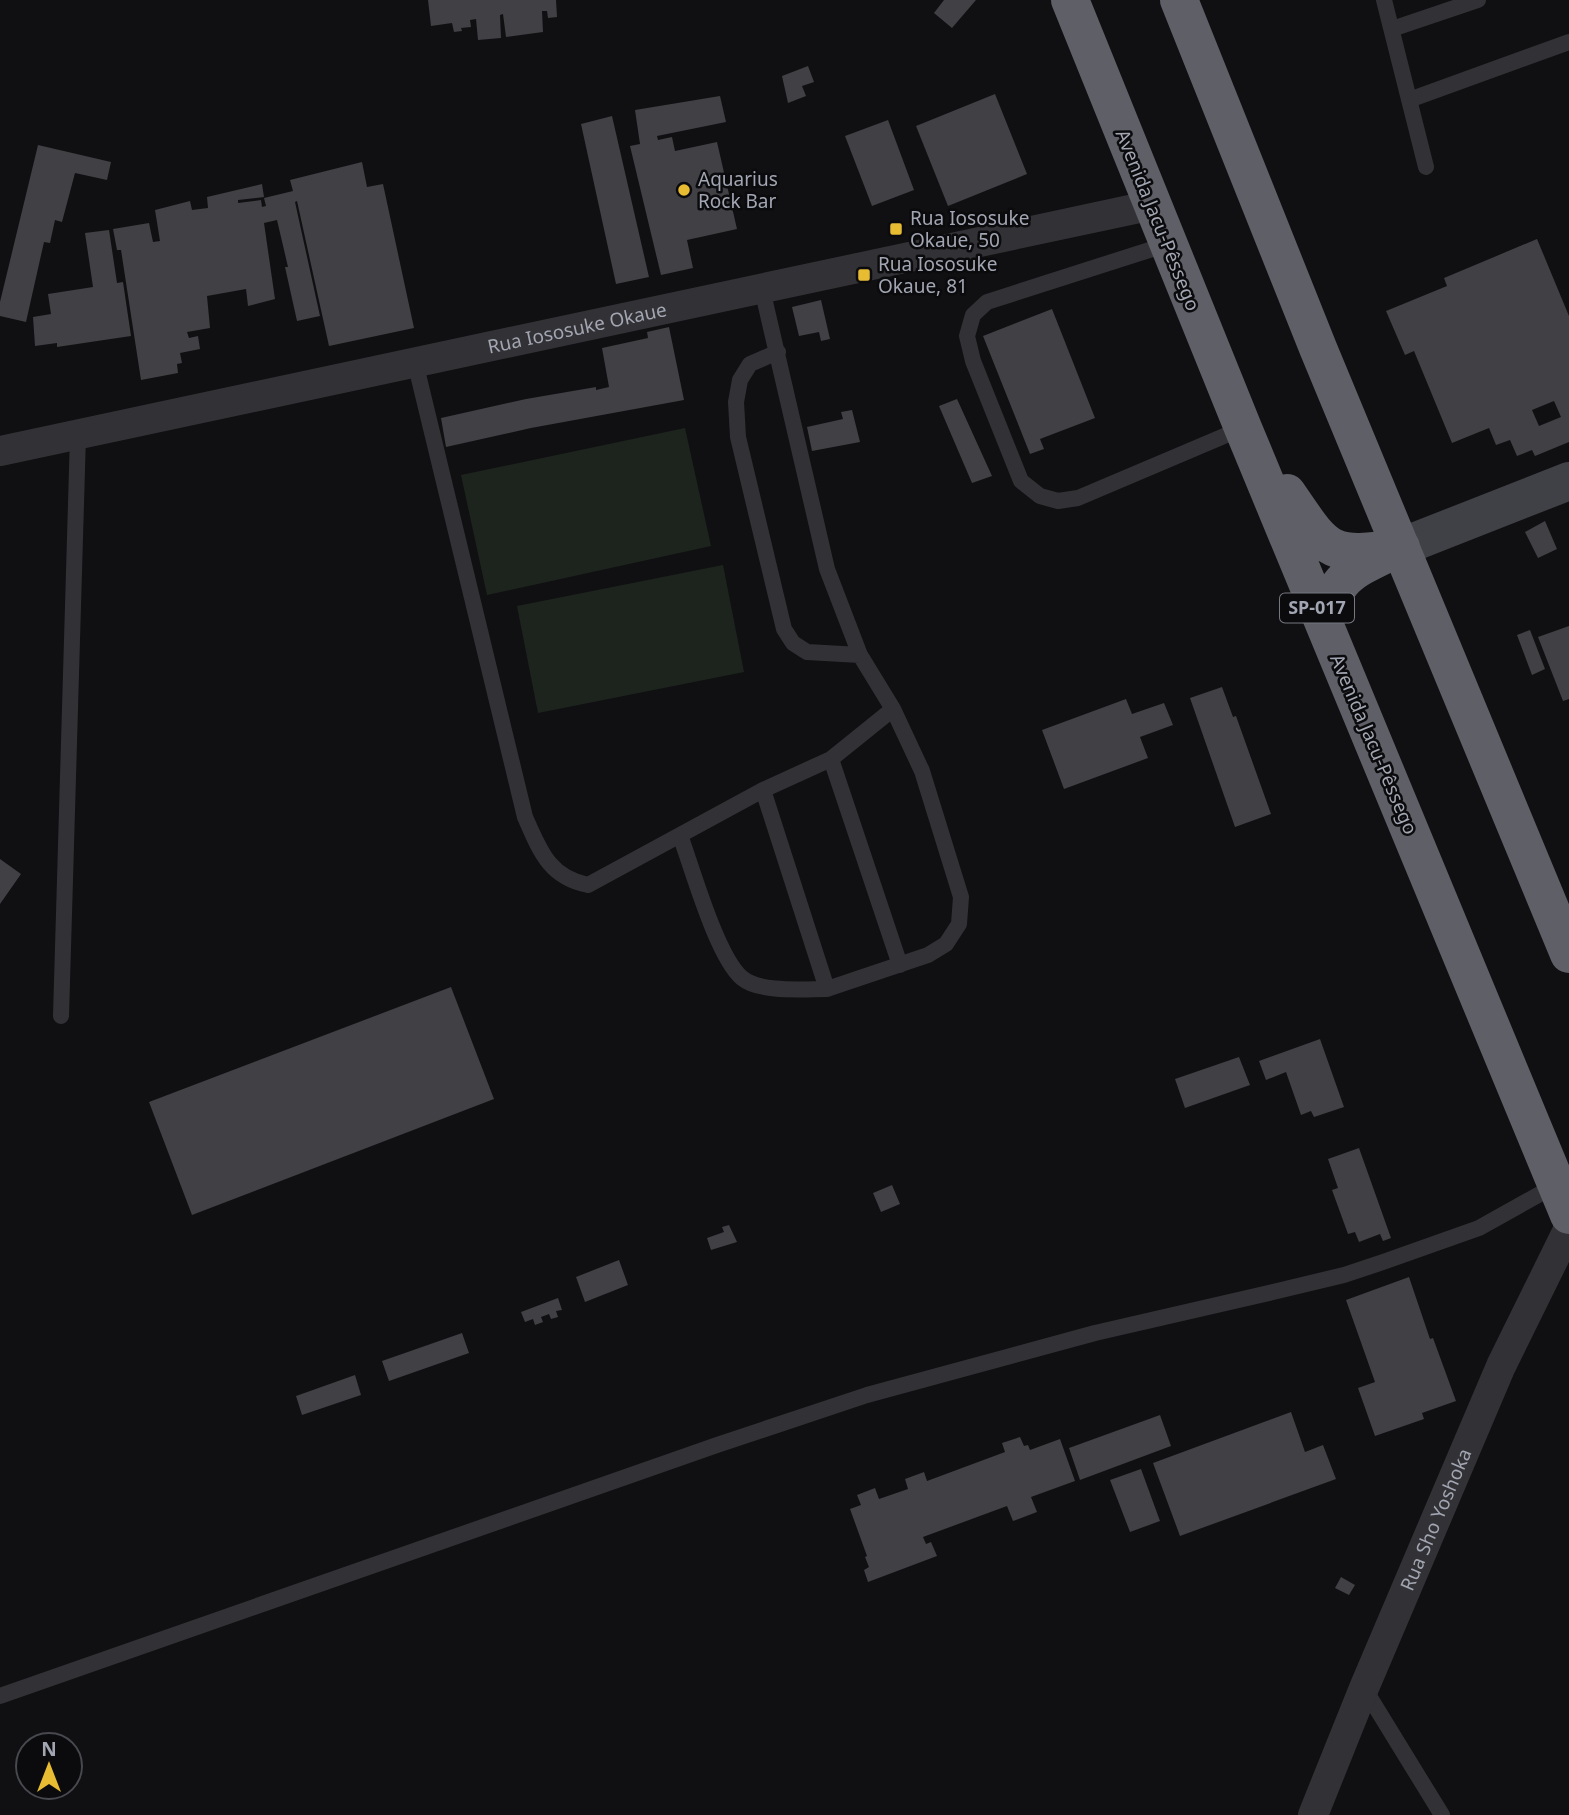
<svg xmlns="http://www.w3.org/2000/svg" width="1569" height="1815" viewBox="0 0 1569 1815" font-family="'Noto Sans',sans-serif">
	<style>
		.green { fill: #1d241e }
		.building { fill: #404045; fill-rule: evenodd }
		.lines { fill: none; stroke-linecap: round; stroke-linejoin: round }
		.lane { stroke: #323236; stroke-width: 16 }
		.street { stroke: #323236; stroke-width: 30 }
		.secondary { stroke: #404146; stroke-width: 38 }
		.highway { stroke: #5e5f67; stroke-width: 38 }
		.poi-dot { fill: #e7bc33; stroke: #0b0b0d; stroke-width: 2.5 }
		.labels { text-anchor: middle; stroke-width: 5; stroke-linejoin: round; paint-order: stroke }
		.shield { fill: #0b0b0d; stroke: #757880; stroke-width: 2 }
		.shield-label { font-size: 18px; font-weight: bold; fill: #a2a6b2 }
		.poi-label { font-size: 19px; fill: #a2a6b2; stroke: #0b0b0d; text-anchor: start }
		.street-label { font-size: 19px; fill: #a2a6b2; stroke: #0b0b0d }
	</style>
	<rect width="100%" height="100%" fill="#101012"/>
	<path class="green" d="M685,428L711,546L487,595L461,475Z
		M723,565L744,672L538,713L517,606Z"/>
	<path class="building" d="M428,0H556L557,17L548,18L547,11H542L543,32L506,37L503,14L500,15L501,38L478,40L476,19L470,20L471,27L461,28L462,31L454,32L452,23L431,26Z
		M944,0H976L952,28L934,13Z
		M808,66L814,82L802,86L806,96L788,103L782,76Z
		M995,94L1027,174L948,206L916,126Z
		M720,96L726,122L657,136L658,140L672,137L675,151L717,142L737,229L687,240L693,268L661,275L630,146L640,144L635,110Z
		M612,116L649,277L616,284L581,124Z
		M888,120L914,190L872,206L845,136Z
		M38,145L111,162L107,180L75,173L62,222L55,220L50,243L44,242L26,322L0,316V302Z
		M362,162L367,187L383,184L414,328L329,346L297,201L295,202L320,316L297,321L285,267H288L277,220L264,223L275,299L248,306L246,289L207,296L210,328L187,332L189,338L198,336L200,349L180,353L182,363L177,364L178,373L141,380L121,250H117L113,229L149,223L153,242L160,241L155,210L190,201L192,210L208,208L207,197L262,184L264,197L238,200V203L261,200L262,207L266,206L264,198L293,191L290,180Z
		M109,230L117,283L123,282L131,336L57,347V343L35,346L33,317L51,314L48,294L93,287L85,233Z
		M1537,239L1569,316V442L1535,456L1532,450L1517,456L1510,440L1496,445L1489,428L1452,443L1414,351L1405,355L1386,311L1447,286L1444,278ZM1554,401L1561,417L1539,426L1532,410Z
		M821,300L830,339L821,341L819,332L799,336L792,307Z
		M1052,309L1095,418L1040,439L1044,449L1030,454L983,336Z
		M669,327L684,400L531,428L446,447L441,418L526,399L596,387V390L609,387L602,348L648,338L647,332Z
		M957,399L992,476L972,483L939,406Z
		M852,410L860,442L812,451L807,427L843,419L841,412Z
		M1545,521L1557,549L1538,558L1525,532Z
		M1569,626V699L1563,701L1538,637Z
		M1530,630L1545,669L1532,675L1517,635Z
		M1222,687L1233,717L1236,716L1271,814L1235,827L1190,698Z
		M1126,699L1132,714L1164,703L1173,725L1140,737L1148,758L1064,789L1042,730Z
		M0,859L21,874L0,904Z
		M451,987L494,1099L192,1215L149,1102Z
		M1320,1039L1344,1107L1314,1117L1311,1111L1301,1115L1286,1072L1266,1080L1259,1061Z
		M1239,1057L1250,1085L1185,1108L1175,1079Z
		M1359,1148L1391,1238L1383,1241L1380,1234L1359,1242L1355,1232L1348,1234L1332,1190L1338,1188L1328,1159Z
		M892,1185L900,1204L881,1212L873,1193Z
		M729,1225L737,1242L711,1250L707,1238L724,1232L722,1227Z
		M619,1260L628,1285L585,1302L576,1277Z
		M1409,1277L1430,1339L1433,1338L1456,1401L1422,1413L1424,1419L1375,1436L1358,1388L1375,1382L1346,1300Z
		M558,1298L562,1310L556,1311L558,1317L551,1319L549,1314L541,1317L543,1322L535,1325L533,1319L525,1322L521,1312Z
		M462,1333L469,1353L389,1381L382,1361Z
		M355,1375L361,1395L302,1415L296,1396Z
		M1291,1412L1305,1452L1323,1445L1336,1479L1180,1536L1153,1463Z
		M1160,1415L1171,1446L1080,1480L1069,1448Z
		M1020,1437L1024,1446L1028,1445L1030,1450L1060,1439L1075,1481L1031,1497L1037,1512L1013,1521L1007,1506L923,1537L926,1544L931,1542L937,1556L868,1582L864,1570L869,1567L865,1557L867,1556L850,1509L861,1505L857,1495L875,1488L879,1499L908,1489L905,1479L924,1472L927,1481L1005,1452L1002,1443Z
		M1141,1469L1160,1521L1130,1532L1110,1480Z
		M1341,1577L1355,1585L1349,1595L1335,1588Z"/>
	<g class="lines">
		<path class="lane" d="M1384,0L1426,167
			M1392,29L1478,0
			M1409,100L1569,42
			M1168,244L987,302L973,315L967,336L973,361L1021,481L1040,496L1058,501L1078,498L1243,428
			M778,352L750,364L740,380L736,402L738,437L784,629L793,643L807,652L860,655
			M415,362L525,817C540,851 549,877 588,885L763,790L831,759L893,709L860,655L827,569L762,289
			M831,759L900,965
			M763,790L827,989L928,955L946,944L959,924L961,897L922,771L893,709
			M680,835C692,868 717,957 742,978C760,993 804,989 827,989
			M61,1016L78,435
			M1364,1688L1442,1815
			M0,1696L717,1445L867,1395L1095,1333L1273,1292L1344,1275L1383,1262L1479,1228L1556,1185"/>
		<g class="street">
			<path id="s1" d="M0,451L1153,205"/>
			<path id="s2" d="M1313,1815L1364,1688L1501,1366L1569,1228"/>
		</g>
		<path class="secondary" d="M1401,547L1569,481"/>
		<path class="highway" d="M1070,0L1243,428L1569,1215
			M1179,0L1318,348L1569,954
			M1287,493C1326,550 1328,560 1401,547
			M1323,621C1337,577 1349,572 1390,552"/>
	</g>
	<g class="poi-dot">
		<circle cx="684" cy="190" r="7"/>
		<rect x="889" y="222" width="14" height="14" rx="3.5"/>
		<rect x="857" y="268" width="14" height="14" rx="3.5"/>
	</g>
	<g class="labels">
		<rect class="shield" x="1280" y="593.5" width="74" height="29" rx="5"/>
		<g class="shield-label">
			<text x="1317" y="614">SP-017</text>
		</g>
		<g class="poi-label">
			<text x="698" y="186">Aquarius<tspan x="698" dy="22">Rock Bar</tspan></text>
			<text x="910" y="225">Rua Iososuke<tspan x="910" dy="22">Okaue, 50</tspan></text>
			<text x="878" y="271">Rua Iososuke<tspan x="878" dy="22">Okaue, 81</tspan></text>
		</g>
		<g class="street-label">
			<text transform="translate(1158 220) rotate(68)" y="7">Avenida Jacu-Pêssego</text>
			<text dy="7" stroke="none"><textPath href="#s1" startOffset="590">Rua Iososuke Okaue</textPath></text>
			<text transform="translate(1374 744) rotate(67)" y="7">Avenida Jacu-Pêssego</text>
			<text dy="7" stroke="none"><textPath href="#s2" startOffset="320">Rua Sho Yoshoka</textPath></text>
		</g>
	</g>
	<g transform="translate(49 1766)"><circle r="33" fill="#0b0b0d" stroke="#47494f" stroke-width="2"/>
	<path d="M0-5L12 26L0 18L-12 26Z" fill="#e7bc33"/>
	<text y="-10" font-size="19" font-weight="bold" text-anchor="middle" fill="#a2a6b2">N</text>
	</g>
</svg>
